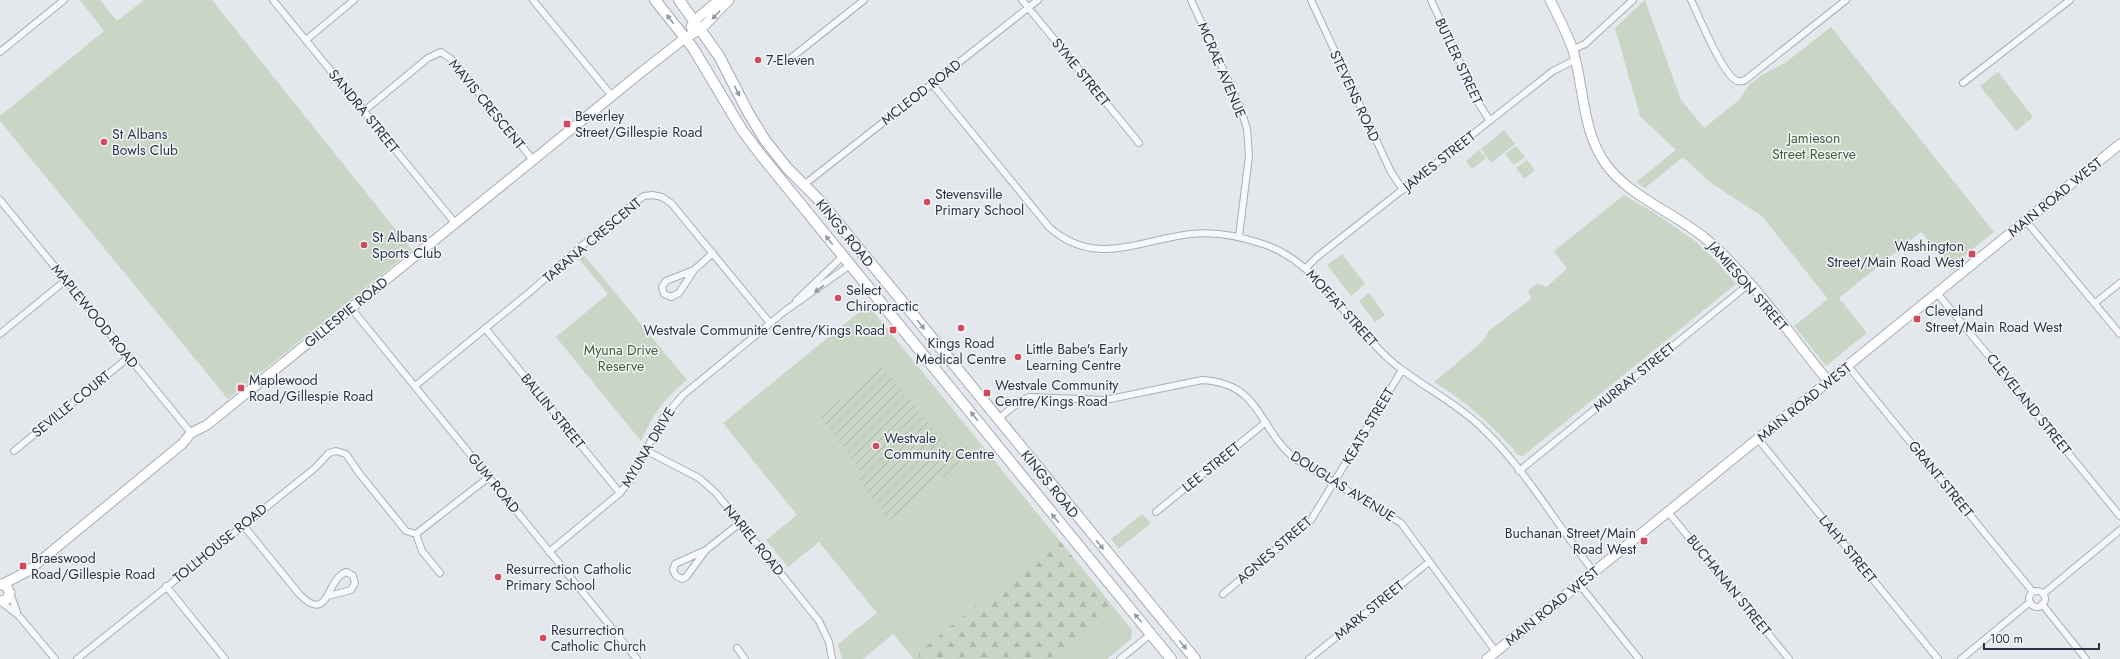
<svg xmlns="http://www.w3.org/2000/svg" width="2120" height="659" viewBox="0 0 2120 659" font-family="Jost,sans-serif">
	<style>
		.green { fill: #c9d6c5 }
		.forest { fill: url(#forest-firs) }
		.garden { fill: url(#garden-furrows) }
		.lines { fill: none; stroke-linecap: round; stroke-linejoin: round }
		.street-casing { stroke: #a9aeb7; stroke-width: 8 }
		.secondary-casing { stroke: #a9aeb7; stroke-width: 11 }
		.primary-casing { stroke: #a3abb8; stroke-width: 12 }
		.street { stroke: #f7f8fa; stroke-width: 6 }
		.secondary { stroke: #fff; stroke-width: 9 }
		.primary { stroke: #fff; stroke-width: 10 }
		.oneway { fill: #959aa2 }
		.oneway2 { fill: #9196a0 }
		.poi-dot { fill: #d1495b; stroke: #f4f6f9; stroke-width: 1.5 }
		.labels { text-anchor: middle; stroke-width: 3; stroke-linejoin: round; paint-order: stroke }
		.poi-label { font-size: 14px; fill: #2b3445; stroke: #f4f6f9; text-anchor: start }
		.street-label { font-size: 14px; fill: #2b3445; stroke: #f4f6f9 }
		.park-label { font-size: 14px; fill: #3f6138; stroke: #f4f6f9 }
	</style>
	<defs>
		<pattern id="forest-firs" width="22" height="20" patternUnits="userSpaceOnUse"><rect width="22" height="20" fill="#c9d6c5"/><path d="M5 1l3.5 6h-7zM16 11l3.5 6h-7z" fill="#adb8ab"/></pattern>
		<pattern id="garden-furrows" width="10" height="10" patternUnits="userSpaceOnUse"><rect width="10" height="10" fill="#c9d6c5"/><path d="M-1 1l2-2M0 10L10 0M9 11l2-2" fill="none" stroke="#adb8ab"/></pattern>
	</defs>
	<rect width="100%" height="100%" fill="#e4e7ec"/>
	<path class="green" d="M80,0H100L117,21L144,0H212L412,250L228,399L0,121V116L104,31Z
		M1645,0L1681,100L1704,128L1739,100L1749,85L1762,75L1785,63L1831,27L1994,232L1950,267L1921,232L1839,298L1867,333L1826,366L1794,326L1828,299L1762,216L1711,183L1683,157L1645,188L1636,182L1676,150L1640,116L1615,28Z
		M1998,72L2033,117L2016,131L1980,86Z
		M1504,130L1515,144L1491,163L1481,149Z
		M1516,146L1525,157L1514,165L1505,154Z
		M1479,150L1486,158L1472,169L1466,161Z
		M1527,160L1535,170L1524,179L1516,168Z
		M1624,195L1656,214L1695,241L1716,261L1736,284L1523,456L1518,455C1494,426 1467,402 1434,382L1482,342L1490,330L1531,299L1528,291L1537,283L1546,287L1567,269L1554,251Z
		M1342,254L1365,284L1351,296L1327,265Z
		M584,255L687,380C666,397 651,416 641,441L556,337L608,294L579,259Z
		M1369,293L1385,315L1375,322L1359,301Z
		M868,305L1132,630L1131,639L1107,659H914L893,634L863,659H842L838,644L877,613L819,542L788,567L766,540L797,515L723,423Z
		M1142,514L1151,523L1119,549L1111,539Z"/>
	<path class="forest" d="M1055,535L1111,604C1103,629 1075,649 1052,659H919V652L1047,547Z"/>
	<path class="garden" d="M880,364L961,462L889,521L858,479L863,475L821,417Z"/>
	<g class="lines">
		<defs>
			<path id="street" d="M273,0L455,223
				M533,0L612,96
				M1022,0L1139,143
				M1191,0L1240,106L1247,129L1249,156L1239,236
				M1311,0L1391,172L1403,190
				M1431,0L1479,104L1490,121
				M1691,0C1698,14 1724,79 1738,81C1744,83 1749,77 1754,73L1846,0
				M306,40L354,0
				M1572,50L1585,44L1633,0
				M0,52L64,0
				M786,62L864,0
				M1963,83L2070,0
				M932,84L1049,227C1094,268 1139,240 1191,234C1216,231 1240,236 1263,244C1314,261 1337,308 1373,343C1382,353 1392,363 1404,371C1429,390 1457,404 1480,426C1525,468 1556,524 1594,572
				M364,111L428,58L441,52L451,59L533,160
				M805,184L1038,0
				M0,200L191,433
				M2026,221L2120,334
				M1306,268L1317,257L1553,71L1575,60
				M694,270L679,293L671,297L664,294L662,287L666,281L694,270L713,253
				M1937,293L2120,516
				M796,301L842,257
				M2095,303L2120,283
				M351,308L637,659
				M485,328L620,493
				M0,334L66,280
				M1848,366L2033,592
				M415,386L531,291L584,244L637,201L644,196L653,195L662,197L671,203L770,323
				M998,419L1019,402L1029,397L1105,400L1202,380C1261,383 1258,428 1294,458L1401,523L1496,652
				M1758,439L1938,659
				M645,450L699,478L716,493L819,621L829,642L832,659
				M14,451L129,357
				M1519,471L1749,284
				M1156,512L1266,422
				M1668,512L1789,659
				M243,525L300,595C330,625 326,577 347,572L353,576L355,583L351,590L328,596
				M416,534L489,477
				M706,550L675,564L673,570L676,576L682,579L686,577L706,550L740,523
				M549,552L620,493L630,480L663,418L683,395L785,311L850,265
				M1579,584L1639,659
				M166,586L225,659
				M2029 599a8 8 0 1 1 16 0a8 8 0 1 1-16 0Z
				M10,593L17,612
				M1223,594L1311,520L1402,370
				M2043,594L2120,530
				M0,601L19,616L55,659
				M2042,604L2086,659
				M737,648L745,659
				M77,659L315,468L329,453L336,451L346,454L359,473L406,531L416,534L422,551L440,573
				M1120,659L1151,634
				M1309,659L1429,562
				M1961,659L2030,602"/>
			<path id="secondary" d="M1550,0C1558,16 1567,33 1573,50C1584,87 1582,130 1605,163C1629,197 1674,212 1706,239C1751,277 1790,335 1828,381
				M691,27L695,20L719,0
				M0,584L7,587L10,593L6,600L0,601
				M3,584L28,571L182,444L191,433L207,425L639,74L685,38L701,29L729,0
				M1487,659L2120,144"/>
			<path id="primary" d="M655,0L693,48L742,130L760,154L1171,659
				M679,0L719,56L749,114L765,140L788,169L820,201L1195,659"/>
		</defs>
		<use href="#street" class="street-casing"/>
		<use href="#secondary" class="secondary-casing"/>
		<use href="#primary" class="primary-casing"/>
		<use href="#street" class="street"/>
		<use href="#secondary" class="secondary"/>
		<use href="#primary" class="primary"/>
	</g>
	<defs><path id="oneway-solid" d="M-6-.8H1V-3.2L6.5 0L1 3.2V.8H-6Z"/></defs>
	<g class="oneway">
		<use href="#oneway-solid" transform="translate(716 15) rotate(133)"/>
		<use href="#oneway-solid" transform="translate(670 19) rotate(-128)"/>
		<use href="#oneway-solid" transform="translate(737 91) rotate(64)"/>
		<use href="#oneway-solid" transform="translate(829 240) rotate(-129)"/>
		<use href="#oneway-solid" transform="translate(921 325) rotate(51)"/>
		<use href="#oneway-solid" transform="translate(974 416) rotate(-129)"/>
		<use href="#oneway-solid" transform="translate(1055 518) rotate(-129)"/>
		<use href="#oneway-solid" transform="translate(1100 545) rotate(51)"/>
		<use href="#oneway-solid" transform="translate(1138 618) rotate(-130)"/>
		<use href="#oneway-solid" transform="translate(1183 645) rotate(50)"/>
	</g>
	<use class="oneway2" href="#oneway-solid" transform="translate(819 289) rotate(144)"/>
	<g class="poi-dot">
		<circle cx="758" cy="60" r="4"/>
		<rect x="563" y="120" width="8" height="8" rx="2"/>
		<circle cx="104" cy="142" r="4"/>
		<circle cx="927" cy="202" r="4"/>
		<circle cx="364" cy="245" r="4"/>
		<rect x="1968" y="250" width="8" height="8" rx="2"/>
		<circle cx="838" cy="298" r="4"/>
		<rect x="1913" y="315" width="8" height="8" rx="2"/>
		<circle cx="961" cy="328" r="4"/>
		<rect x="889" y="326" width="8" height="8" rx="2"/>
		<circle cx="1018" cy="357" r="4"/>
		<rect x="237" y="384" width="8" height="8" rx="2"/>
		<rect x="983" y="389" width="8" height="8" rx="2"/>
		<circle cx="876" cy="446" r="4"/>
		<rect x="1640" y="537" width="8" height="8" rx="2"/>
		<rect x="19" y="562" width="8" height="8" rx="2"/>
		<circle cx="498" cy="577" r="4"/>
		<circle cx="543" cy="638" r="4"/>
	</g>
	<g class="labels">
		<g class="poi-label">
			<text x="766" y="65">7-Eleven</text>
			<text x="575" y="121">Beverley<tspan x="575" dy="16">Street/Gillespie Road</tspan></text>
			<text x="112" y="139">St Albans<tspan x="112" dy="16">Bowls Club</tspan></text>
			<text x="935" y="199">Stevensville<tspan x="935" dy="16">Primary School</tspan></text>
			<text x="372" y="242">St Albans<tspan x="372" dy="16">Sports Club</tspan></text>
			<text x="1964" y="251" text-anchor="end">Washington<tspan x="1964" dy="16">Street/Main Road West</tspan></text>
			<text x="846" y="295">Select<tspan x="846" dy="16">Chiropractic</tspan></text>
			<text x="1925" y="316">Cleveland<tspan x="1925" dy="16">Street/Main Road West</tspan></text>
			<text x="885" y="335" text-anchor="end">Westvale Communite Centre/Kings Road</text>
			<text x="961" y="348" text-anchor="middle">Kings Road<tspan x="961" dy="16">Medical Centre</tspan></text>
			<text x="1026" y="354">Little Babe's Early<tspan x="1026" dy="16">Learning Centre</tspan></text>
			<text x="249" y="385">Maplewood<tspan x="249" dy="16">Road/Gillespie Road</tspan></text>
			<text x="995" y="390">Westvale Community<tspan x="995" dy="16">Centre/Kings Road</tspan></text>
			<text x="884" y="443">Westvale<tspan x="884" dy="16">Community Centre</tspan></text>
			<text x="1636" y="538" text-anchor="end">Buchanan Street/Main<tspan x="1636" dy="16">Road West</tspan></text>
			<text x="31" y="563">Braeswood<tspan x="31" dy="16">Road/Gillespie Road</tspan></text>
			<text x="506" y="574">Resurrection Catholic<tspan x="506" dy="16">Primary School</tspan></text>
			<text x="551" y="635">Resurrection<tspan x="551" dy="16">Catholic Church</tspan></text>
		</g>
		<g class="street-label">
			<text transform="translate(1459 61) rotate(65)" y="5">BUTLER STREET</text>
			<text transform="translate(1222 70) rotate(67)" y="5">MCRAE AVENUE</text>
			<text transform="translate(1081 72) rotate(51)" y="5">SYME STREET</text>
			<text transform="translate(921 92) rotate(-38)" y="5">MCLEOD ROAD</text>
			<text transform="translate(1355 96) rotate(65)" y="5">STEVENS ROAD</text>
			<text transform="translate(487 104) rotate(51)" y="5">MAVIS CRESCENT</text>
			<text transform="translate(364 111) rotate(51)" y="5">SANDRA STREET</text>
			<text transform="translate(1439 161) rotate(-38)" y="5">JAMES STREET</text>
			<text transform="translate(2055 197) rotate(-39)" y="5">MAIN ROAD WEST</text>
			<text transform="translate(845 233) rotate(51)" y="5">KINGS ROAD</text>
			<text transform="translate(592 240) rotate(-40)" y="5">TARANA CRESCENT</text>
			<text transform="translate(1748 286) rotate(49)" y="5">JAMIESON STREET</text>
			<text transform="translate(1342 308) rotate(48)" y="5">MOFFAT STREET</text>
			<text transform="translate(346 312) rotate(-39)" y="5">GILLESPIE ROAD</text>
			<text transform="translate(95 316) rotate(51)" y="5">MAPLEWOOD ROAD</text>
			<text transform="translate(1634 377) rotate(-39)" y="5">MURRAY STREET</text>
			<text transform="translate(1804 402) rotate(-39)" y="5">MAIN ROAD WEST</text>
			<text transform="translate(71 404) rotate(-39)" y="5">SEVILLE COURT</text>
			<text transform="translate(2029 404) rotate(51)" y="5">CLEVELAND STREET</text>
			<text transform="translate(553 411) rotate(51)" y="5">BALLIN STREET</text>
			<text transform="translate(1368 426) rotate(-59)" y="5">KEATS STREET</text>
			<text transform="translate(648 447) rotate(-59)" y="5">MYUNA DRIVE</text>
			<text transform="translate(1211 467) rotate(-39)" y="5">LEE STREET</text>
			<text transform="translate(1941 479) rotate(51)" y="5">GRANT STREET</text>
			<text transform="translate(494 483) rotate(51)" y="5">GUM ROAD</text>
			<text transform="translate(1050 484) rotate(51)" y="5">KINGS ROAD</text>
			<text transform="translate(1343 486) rotate(32)" y="5">DOUGLAS AVENUE</text>
			<text transform="translate(754 540) rotate(51)" y="5">NARIEL ROAD</text>
			<text transform="translate(220 543) rotate(-39)" y="5">TOLLHOUSE ROAD</text>
			<text transform="translate(1848 549) rotate(51)" y="5">LAHY STREET</text>
			<text transform="translate(1274 550) rotate(-41)" y="5">AGNES STREET</text>
			<text transform="translate(1729 585) rotate(51)" y="5">BUCHANAN STREET</text>
			<text transform="translate(1552 606) rotate(-39)" y="5">MAIN ROAD WEST</text>
			<text transform="translate(1369 610) rotate(-39)" y="5">MARK STREET</text>
		</g>
		<g class="park-label">
			<text x="1814" y="143">Jamieson<tspan x="1814" dy="16">Street Reserve</tspan></text>
			<text x="621" y="355">Myuna Drive<tspan x="621" dy="16">Reserve</tspan></text>
		</g>
	</g>
	<path d="M1984 643v6h115v-6" fill="none" stroke="#2b3445" stroke-width="2"/>
	<text x="1990" y="643" font-size="12" fill="#2b3445" stroke="#f4f6f9" stroke-width="3" paint-order="stroke">100 m</text>
</svg>
